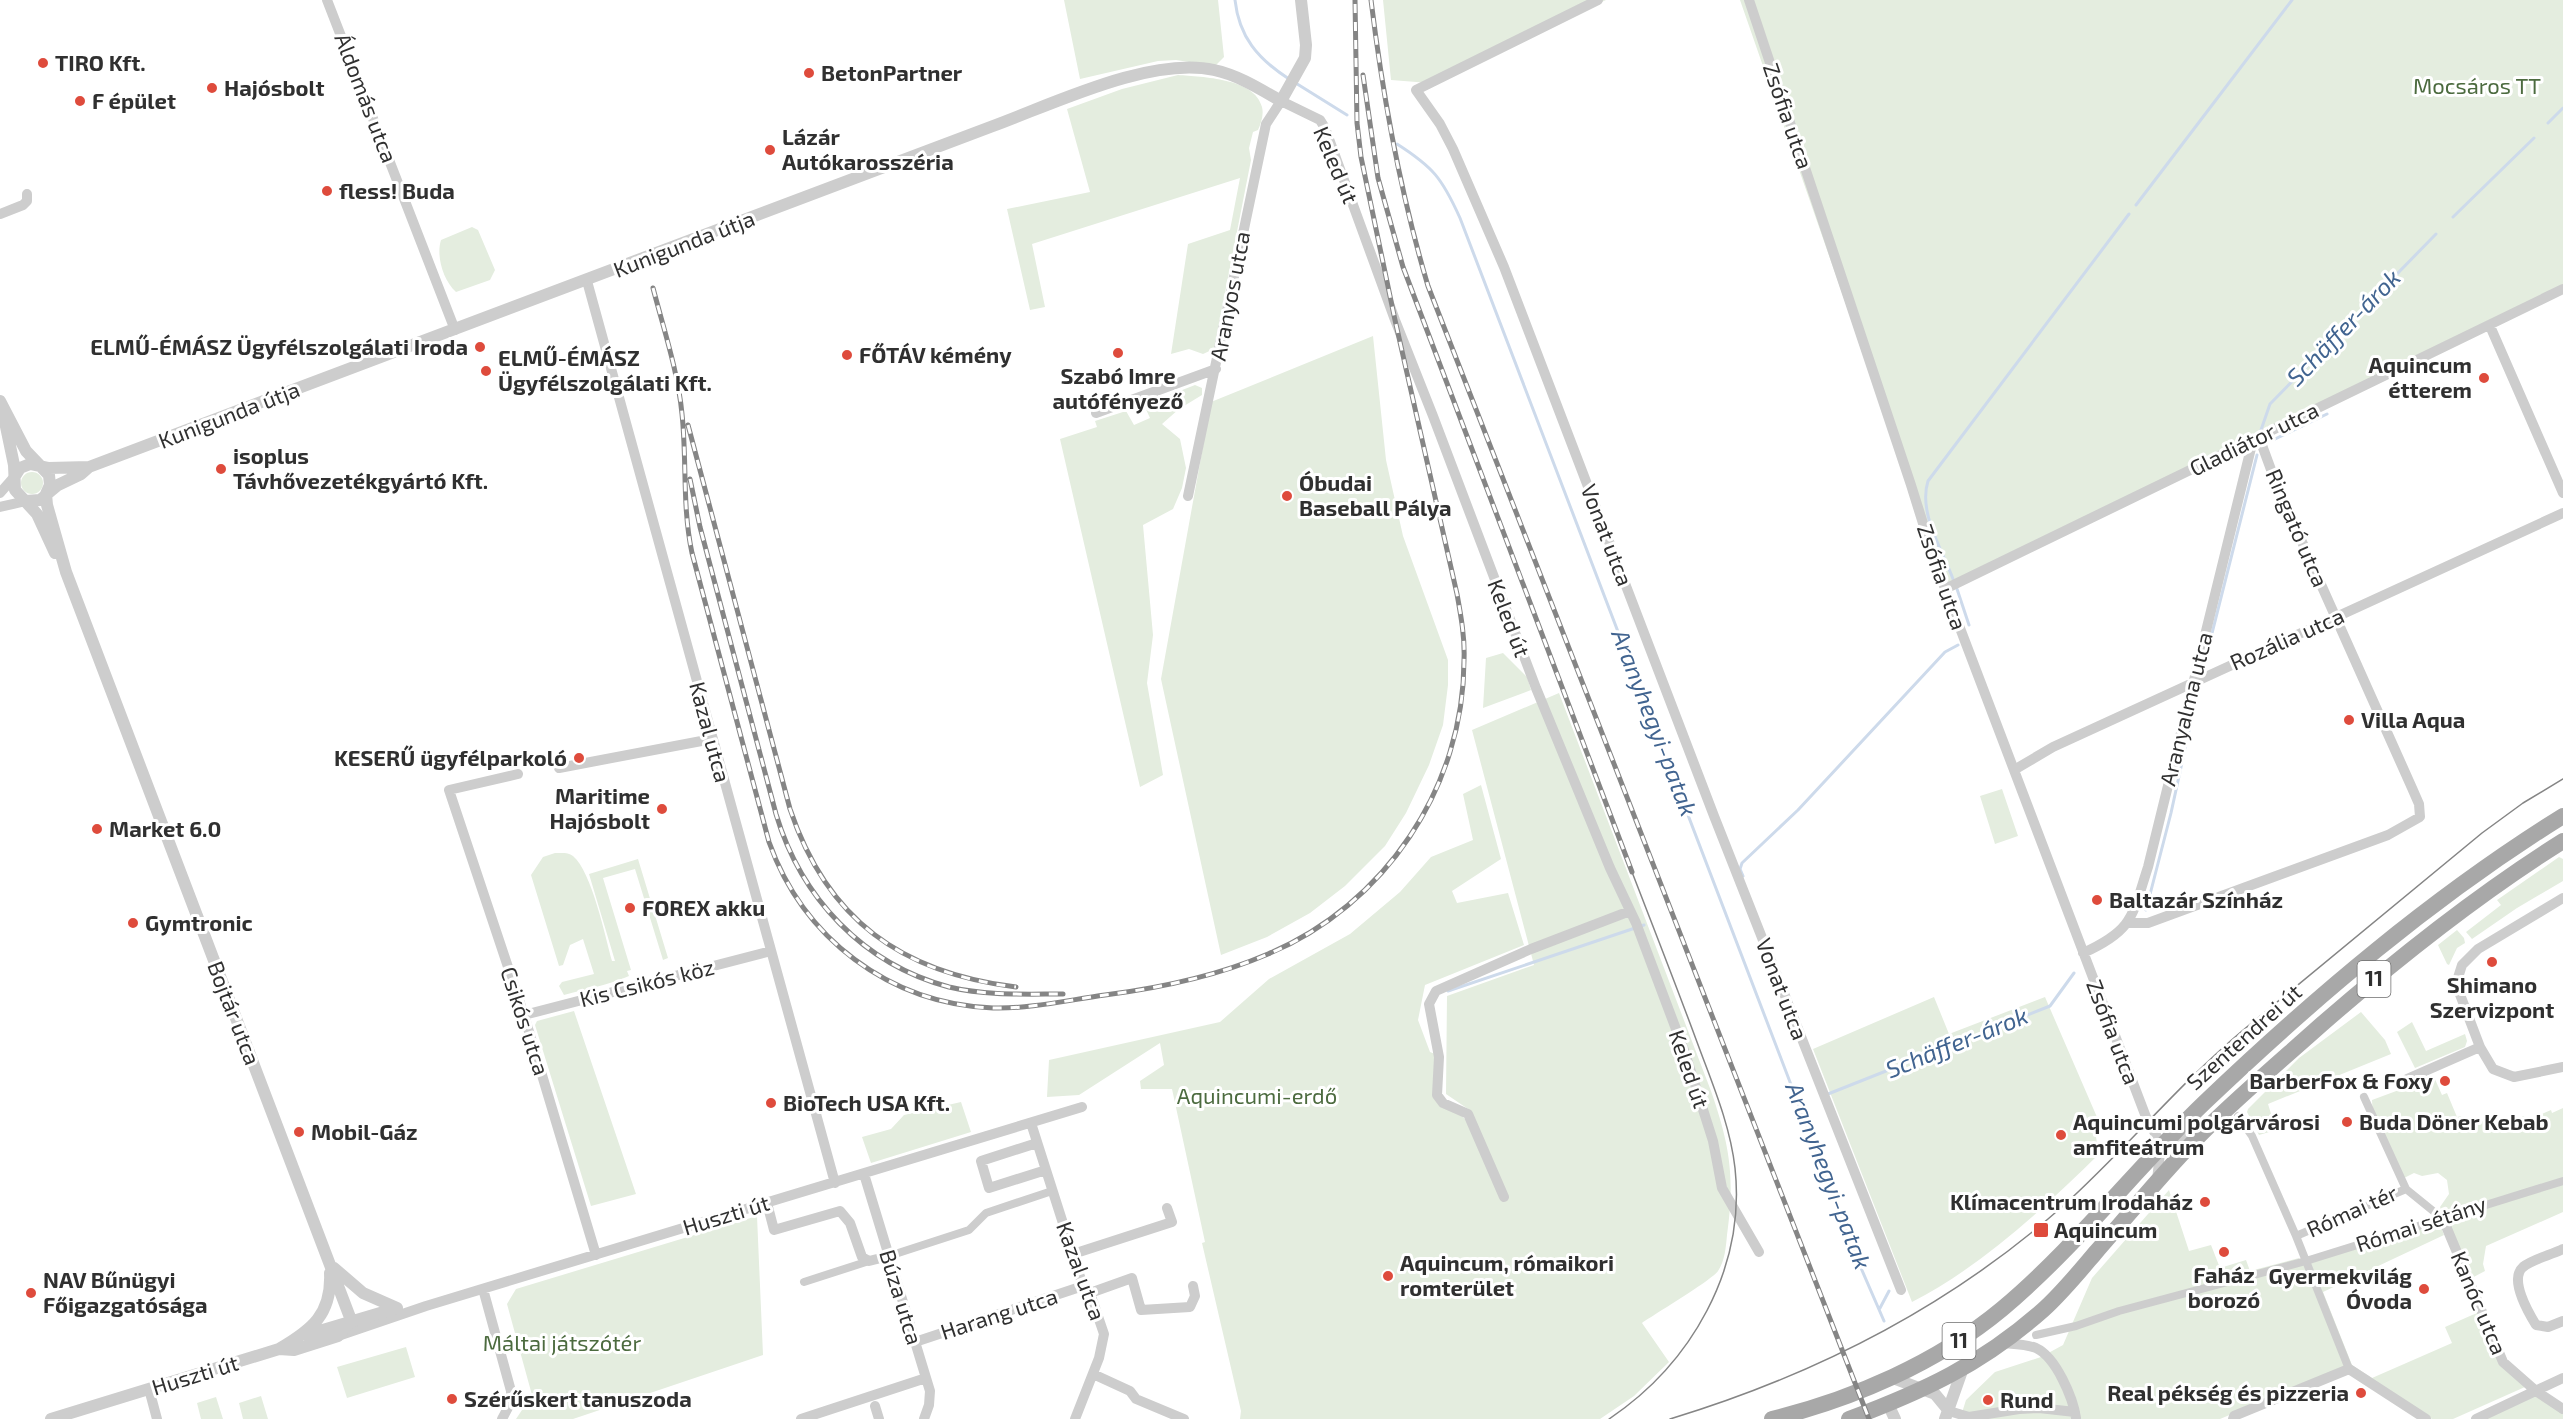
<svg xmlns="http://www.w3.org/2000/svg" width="2563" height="1419" viewBox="0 0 2563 1419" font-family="'Exo 2',sans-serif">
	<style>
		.green { fill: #e4eddf }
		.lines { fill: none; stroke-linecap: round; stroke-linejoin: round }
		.stream { stroke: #cddaeb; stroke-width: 3 }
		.pedestrian { stroke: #cdcdcd; stroke-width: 8 }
		.minor { stroke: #cdcdcd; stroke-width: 10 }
		.tertiary { stroke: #cdcdcd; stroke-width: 12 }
		.primary { stroke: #a8a8a8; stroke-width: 16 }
		.tram { stroke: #858585; stroke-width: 1.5 }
		.rail-casing { stroke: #858585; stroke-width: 5 }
		.rail { stroke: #fff; stroke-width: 3; stroke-dasharray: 9; stroke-linecap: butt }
		.poi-dot { fill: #de4b3c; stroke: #fff; stroke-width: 2 }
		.labels { text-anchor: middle; stroke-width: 6; stroke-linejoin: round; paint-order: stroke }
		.shield { fill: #fff; stroke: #6e6e6e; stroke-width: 1.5 }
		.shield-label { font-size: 21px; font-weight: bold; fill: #303030 }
		.poi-label { font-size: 22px; font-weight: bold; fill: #303030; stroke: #fff; text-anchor: start }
		.park-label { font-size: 22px; fill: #4c6b3f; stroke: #fff }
		.street-label { font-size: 22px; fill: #303030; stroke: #fff }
		.water-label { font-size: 24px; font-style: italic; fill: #416490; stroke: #fff }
	</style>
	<rect width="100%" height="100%" fill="#fff"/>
	<path class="green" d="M1064,0H1218L1224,57L1215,66L1176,60L1158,61L1080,79Z
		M1383,0H1606L1429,83L1391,80Z
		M1740,0H2563V289L1945,589Z
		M1178,75C1202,77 1255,78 1262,107C1264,115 1261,123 1258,130L1253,132L1249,148L1251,160L1214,349L1203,354L1189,349L1171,354L1188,244L1230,230L1240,178L1032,244L1045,307L1030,310L1007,209L1090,192L1067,109L1122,89Z
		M472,227L478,230L495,270L490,280L456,292C443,280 436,256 441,240Z
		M1373,336L1386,460L1403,536L1448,660V685L1443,725L1429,765L1406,813L1385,846L1345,886L1310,913L1267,937L1221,955L1161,679L1211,402Z
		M1195,385L1202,388V395L1179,409L1162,424L1180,439L1186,468L1182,488L1173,509L1143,525L1153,635L1147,683L1163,775L1140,787L1060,439L1097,427L1095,421L1126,411L1134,425L1150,418L1144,405Z
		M21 483a11 11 0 1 1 22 0a11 11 0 1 1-22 0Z
		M1503,653L1527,677L1531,690L1483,708L1486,658Z
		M1559,693L1711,1091C1730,1146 1735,1177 1727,1235C1726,1246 1725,1261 1718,1271C1712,1280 1655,1314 1642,1323L1669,1362L1634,1396L1600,1419H1240L1241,1411L1202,1243L1205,1242L1172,1089H1141L1140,1081L1164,1065L1160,1043L1079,1095L1047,1097L1049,1060L1220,1022L1269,979L1350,934L1400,892L1431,857L1473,840L1463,794L1481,785L1501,859L1452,891L1457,903L1508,893L1524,945L1425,985L1418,1020L1430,1052L1435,1054L1433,1089L1468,1122L1500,1199L1509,1198L1471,1111L1446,1094L1447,996L1534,965L1472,730Z
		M2002,789L2018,836L1995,844L1980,796Z
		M555,853C562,853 568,852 573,856C592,872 605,936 612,961H615L589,874L638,859L668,958L663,960L635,869L603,878L631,970L627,971L629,976C608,985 586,989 564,995L559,986L562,982L594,974L583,939L570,945L563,965L559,966L531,875L543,857Z
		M2559,857L2563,859V881L2517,908L2472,939L2466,932L2501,905L2497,900Z
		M2457,930L2464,938L2465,943L2457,948L2449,965L2447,964L2438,945Z
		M1934,997L1949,1034L2045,997L2103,1131L2096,1137L2099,1154C2043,1209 1982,1266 1912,1302L1813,1049Z
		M574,1011L636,1194L591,1206L535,1025L537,1021Z
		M2361,1012L2385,1040L2391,1054L2268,1104L2276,1130L2259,1135L2247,1112L2248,1109L2299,1058Z
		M2412,1022L2426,1051L2465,1034L2467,1041L2465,1047L2415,1068L2397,1032Z
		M2434,1077L2442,1095L2447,1093L2457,1117L2461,1116L2467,1128L2483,1121L2486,1128L2498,1123L2500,1126L2524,1116L2526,1121L2551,1110L2552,1113L2563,1108V1212L2486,1246L2483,1264L2485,1271L2468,1280L2440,1207L2449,1194L2447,1180L2438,1173L2422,1176L2414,1173L2402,1179L2373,1117L2372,1100Z
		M961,1102L971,1132L871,1163L862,1137L891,1129L904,1115Z
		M2169,1190L2189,1251L2211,1245L2220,1268L2246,1260L2250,1271L2299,1258L2301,1263L2439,1222L2444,1235L2323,1292L2352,1365L2372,1378L2452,1343L2445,1327L2479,1312L2500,1364L2525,1387L2453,1419H2432L2346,1366L2220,1419H1960L1966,1400L1995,1372L2041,1357L2063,1345L2092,1278Z
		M757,1216L763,1355L573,1419H516L532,1395L507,1304L516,1289Z
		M406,1347L415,1377L347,1398L337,1367Z
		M2536,1391L2563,1409V1419H2476Z
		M261,1396L268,1419H243L239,1403Z
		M216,1397L223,1419H201L197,1403Z"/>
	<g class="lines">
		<path class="stream" d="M1235,0C1239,37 1258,59 1289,79
			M1294,82L1347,115
			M2548,123L2563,108
			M1397,144C1433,167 1442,178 1460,218L1861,1268L1884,1321
			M2136,205L2292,0
			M2453,217L2534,138
			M2261,430L2270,404L2436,234
			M2273,440L2327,414
			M1953,579C1942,550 1918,512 1928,481L2129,214
			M1957,589L1969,625
			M2203,669L2257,455
			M1743,876L1740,869L1742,863L1798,810L1945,652L1958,645
			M2146,910L2171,813L2198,689
			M1448,991L1644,925
			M1828,1094L2050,1006L2074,973
			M1880,1308L1889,1291"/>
		<path class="pedestrian" d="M2238,1116L2252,1136L2296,1236L2406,1189L2364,1097
			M2406,1189L2443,1219
			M2296,1236L2349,1369
			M889,1256L969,1230L986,1213L1052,1191
			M804,1282L869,1261
			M2036,1335L2076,1326L2119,1311L2306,1261L2563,1181"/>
		<path class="minor" d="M327,0L455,330
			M1598,0L1416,90L1440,124L1453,149L1504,267L1714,816L1901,1290
			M1749,0L1911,485L1936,565L2146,1117L2161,1144L2157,1180
			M0,214L23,205L27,201V194
			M587,281L835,1183
			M2490,326L2563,493
			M1096,413L1216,369
			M0,493L15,476
			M1188,496L1266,124L1281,101L1320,120L1325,128L1395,320L1433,416L1536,688L1610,868L1636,923L1685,1053L1713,1141L1722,1188L1759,1252
			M0,507L26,501
			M1945,589L2563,289
			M559,768L712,739
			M2014,770L2053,747L2563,513
			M518,774L449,790L524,1015L596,1255
			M2563,898L2478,949L2462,965L2456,984L2480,1047L2493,1069L2514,1077L2563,1067
			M2128,923H2148L2388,835L2420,817L2419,804L2412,788L2277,486L2259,437
			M2083,953C2134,930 2132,916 2148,867L2253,440
			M524,1015L771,951
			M2407,1079L2480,1047
			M1031,1123L1083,1286L1090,1293L1104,1334L1099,1358L1075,1419
			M1037,1143L981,1161L989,1188L1046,1170
			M2165,1143L2199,1135
			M864,1174L930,1391L929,1405L924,1419
			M1504,1197L1468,1114L1443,1103L1437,1095L1439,1057L1429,1004L1436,991L1531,949L1630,911
			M767,1203L774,1230L840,1211L850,1223L862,1257L869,1261L889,1256
			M2443,1219L2503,1362L2536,1391L2563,1409
			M2563,1249C2551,1255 2533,1259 2523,1267C2509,1279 2528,1312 2536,1325L2548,1327L2563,1321
			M1073,1254L1172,1222L1167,1208
			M483,1289L511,1391V1402L502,1419
			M1090,1293L1132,1278L1141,1310L1190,1307L1195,1296L1193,1286
			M338,1336L426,1306L1082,1107
			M915,1342L1083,1286
			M2002,1343C2014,1344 2025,1344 2036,1348C2056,1357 2073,1398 2076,1418
			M1093,1374L1130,1391L1136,1399L1184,1419
			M149,1389L157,1419
			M875,1406L879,1419
			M1949,1411L1969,1417L2019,1409L2039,1408L2075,1412
			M801,1419L926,1378
			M2233,1419L2234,1416L2349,1369L2426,1419
			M2476,1419L2563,1378"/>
		<path class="tertiary" d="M0,401L26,451L49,475L50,485L46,494L47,505L66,572L351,1320
			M4,417L14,465L15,490L37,514L55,553
			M15,476L20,468L30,464L49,468L89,467
			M26,501L40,500L58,485L81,474L89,467L993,126C1053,104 1151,56 1214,70C1238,75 1260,89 1281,101L1305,58L1306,45L1301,0
			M334,1268L363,1293L397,1308
			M306,1335L397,1308
			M279,1349C312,1330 332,1314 330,1273
			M1890,1377L1935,1394L1949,1411
			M1888,1404L1895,1419
			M51,1419L279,1349L294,1350L338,1336L351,1320
			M1945,1419L1963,1368"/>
		<path class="primary" d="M1772,1419C1853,1399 1937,1363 2002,1309C2076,1247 2135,1169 2204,1103C2315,997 2433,897 2563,816
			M1849,1419C1924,1391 1982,1364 2043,1310C2062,1293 2079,1272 2096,1252C2133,1210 2168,1166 2208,1127C2245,1091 2284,1058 2322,1024C2399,957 2477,895 2563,841"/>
		<path class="tram" d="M1609,1419C1691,1364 1746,1269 1735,1168C1730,1124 1712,1083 1697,1042C1676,985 1654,929 1632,872
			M1670,1419C1815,1375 1949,1307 2063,1206C2125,1150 2178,1085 2242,1031L2482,833L2523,803L2563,779"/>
		<defs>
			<path id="rail" d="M1371,0C1383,98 1400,192 1428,286L1869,1419
				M1363,75L1378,178L1403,267L1632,872
				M653,288C664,330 678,372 682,414C687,461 682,506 692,553L769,842C803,938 889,1004 993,1008C1030,1009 1068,1000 1105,995C1160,988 1217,976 1268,954C1385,905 1464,787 1464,660C1465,638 1461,616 1457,594L1395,320L1361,157L1357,123L1355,0
				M688,425L790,809C827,920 902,973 1016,987
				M690,479L700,527L776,814C801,898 863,964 949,987C987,996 1025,994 1063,994"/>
		</defs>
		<use href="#rail" class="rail-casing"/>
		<use href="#rail" class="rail"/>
	</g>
	<g class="poi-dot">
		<circle cx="43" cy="63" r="6"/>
		<circle cx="809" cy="73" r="6"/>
		<circle cx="212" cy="88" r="6"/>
		<circle cx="80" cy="101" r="6"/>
		<circle cx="770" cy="150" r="6"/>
		<circle cx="327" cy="191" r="6"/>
		<circle cx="480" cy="347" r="6"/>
		<circle cx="1118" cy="353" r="6"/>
		<circle cx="847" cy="355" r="6"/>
		<circle cx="486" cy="371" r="6"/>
		<circle cx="2484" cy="378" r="6"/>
		<circle cx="221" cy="469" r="6"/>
		<circle cx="1287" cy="496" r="6"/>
		<circle cx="2349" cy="720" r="6"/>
		<circle cx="579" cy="758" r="6"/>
		<circle cx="662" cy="809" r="6"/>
		<circle cx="97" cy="829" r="6"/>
		<circle cx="2097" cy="900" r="6"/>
		<circle cx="630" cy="908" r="6"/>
		<circle cx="133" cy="923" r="6"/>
		<circle cx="2492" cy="962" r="6"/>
		<circle cx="2445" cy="1081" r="6"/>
		<circle cx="771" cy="1103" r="6"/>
		<circle cx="2347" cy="1122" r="6"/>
		<circle cx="299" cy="1132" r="6"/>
		<circle cx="2061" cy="1135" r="6"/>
		<circle cx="2205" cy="1202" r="6"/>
		<rect x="2033" y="1222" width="16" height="16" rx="3"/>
		<circle cx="2224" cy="1252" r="6"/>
		<circle cx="1388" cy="1276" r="6"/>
		<circle cx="2424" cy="1289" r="6"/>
		<circle cx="31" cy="1293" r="6"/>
		<circle cx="2361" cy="1393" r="6"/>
		<circle cx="452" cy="1399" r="6"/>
		<circle cx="1988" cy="1400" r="6"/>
	</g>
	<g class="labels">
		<g class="shield">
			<rect x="2357.5" y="961" width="33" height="36" rx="4.5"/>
			<rect x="1942.5" y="1323" width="33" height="36" rx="4.5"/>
		</g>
		<g class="shield-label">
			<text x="2374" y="986">11</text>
			<text x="1959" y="1348">11</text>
		</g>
		<g class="poi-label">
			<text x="55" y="71">TIRO Kft.</text>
			<text x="821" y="81">BetonPartner</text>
			<text x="224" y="96">Hajósbolt</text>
			<text x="92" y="109">F épület</text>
			<text x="782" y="145">Lázár<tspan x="782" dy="25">Autókarosszéria</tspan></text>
			<text x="339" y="199">fless! Buda</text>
			<text x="468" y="355" text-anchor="end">ELMŰ-ÉMÁSZ Ügyfélszolgálati Iroda</text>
			<text x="859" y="363">FŐTÁV kémény</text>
			<text x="498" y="366">ELMŰ-ÉMÁSZ<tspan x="498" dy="25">Ügyfélszolgálati Kft.</tspan></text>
			<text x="2472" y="373" text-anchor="end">Aquincum<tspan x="2472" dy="25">étterem</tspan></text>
			<text x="1118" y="384" text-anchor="middle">Szabó Imre<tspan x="1118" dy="25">autófényező</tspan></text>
			<text x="233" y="464">isoplus<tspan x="233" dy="25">Távhővezetékgyártó Kft.</tspan></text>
			<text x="1299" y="491">Óbudai<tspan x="1299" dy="25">Baseball Pálya</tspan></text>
			<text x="2361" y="728">Villa Aqua</text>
			<text x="567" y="766" text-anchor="end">KESERŰ ügyfélparkoló</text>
			<text x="650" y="804" text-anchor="end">Maritime<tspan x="650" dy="25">Hajósbolt</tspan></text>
			<text x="109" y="837">Market 6.0</text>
			<text x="2109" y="908">Baltazár Színház</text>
			<text x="642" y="916">FOREX akku</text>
			<text x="145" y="931">Gymtronic</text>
			<text x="2492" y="993" text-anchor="middle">Shimano<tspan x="2492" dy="25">Szervizpont</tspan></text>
			<text x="2433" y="1089" text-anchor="end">BarberFox &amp; Foxy</text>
			<text x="783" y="1111">BioTech USA Kft.</text>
			<text x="2073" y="1130">Aquincumi polgárvárosi<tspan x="2073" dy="25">amfiteátrum</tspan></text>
			<text x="2359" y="1130">Buda Döner Kebab</text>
			<text x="311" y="1140">Mobil-Gáz</text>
			<text x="2193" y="1210" text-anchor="end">Klímacentrum Irodaház</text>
			<text x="2054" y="1238">Aquincum</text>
			<text x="1400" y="1271">Aquincum, rómaikori<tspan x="1400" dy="25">romterület</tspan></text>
			<text x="2224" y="1283" text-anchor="middle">Faház<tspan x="2224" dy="25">borozó</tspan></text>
			<text x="2412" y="1284" text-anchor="end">Gyermekvilág<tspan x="2412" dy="25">Óvoda</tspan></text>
			<text x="43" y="1288">NAV Bűnügyi<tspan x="43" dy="25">Főigazgatósága</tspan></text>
			<text x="2349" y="1401" text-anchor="end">Real pékség és pizzeria</text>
			<text x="464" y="1407">Szérűskert tanuszoda</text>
			<text x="2000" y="1408">Rund</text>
		</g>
		<g class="park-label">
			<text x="2477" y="94">Mocsáros TT</text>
			<text x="1257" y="1104">Aquincumi-erdő</text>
			<text x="562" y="1351">Máltai játszótér</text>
		</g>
		<g class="street-label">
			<text transform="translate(366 98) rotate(69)" y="8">Áldomás utca</text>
			<text transform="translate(1788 116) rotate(71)" y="8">Zsófia utca</text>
			<text transform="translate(1336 165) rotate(67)" y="8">Keled út</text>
			<text transform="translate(684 244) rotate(-21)" y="8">Kunigunda útja</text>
			<text transform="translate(1230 296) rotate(-79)" y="8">Aranyos utca</text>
			<text transform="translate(229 415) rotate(-21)" y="8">Kunigunda útja</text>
			<text transform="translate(2254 439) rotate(-26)" y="8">Gladiátor utca</text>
			<text transform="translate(2297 528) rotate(67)" y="8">Ringató utca</text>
			<text transform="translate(1607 535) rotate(69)" y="8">Vonat utca</text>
			<text transform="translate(1942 577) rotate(71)" y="8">Zsófia utca</text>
			<text transform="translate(1509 618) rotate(69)" y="8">Keled út</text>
			<text transform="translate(2287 639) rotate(-24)" y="8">Rozália utca</text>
			<text transform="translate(2186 709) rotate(-76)" y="8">Aranyalma utca</text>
			<text transform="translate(710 732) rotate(75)" y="8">Kazal utca</text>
			<text transform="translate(647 983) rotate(-14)" y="8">Kis Csikós köz</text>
			<text transform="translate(1782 989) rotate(69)" y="8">Vonat utca</text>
			<text transform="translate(234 1013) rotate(69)" y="8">Bojtár utca</text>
			<text transform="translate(525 1021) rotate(72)" y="8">Csikós utca</text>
			<text transform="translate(2113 1032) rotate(69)" y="8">Zsófia utca</text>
			<text transform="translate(2244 1037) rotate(-42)" y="8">Szentendrei út</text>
			<text transform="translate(1689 1069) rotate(71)" y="8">Keled út</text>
			<text transform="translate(2352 1211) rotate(-24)" y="8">Római tér</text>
			<text transform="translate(726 1215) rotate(-17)" y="8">Huszti út</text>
			<text transform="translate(2421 1224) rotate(-18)" y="8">Római sétány</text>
			<text transform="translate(1081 1271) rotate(70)" y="8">Kazal utca</text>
			<text transform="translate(901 1297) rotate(73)" y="8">Búza utca</text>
			<text transform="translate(2479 1303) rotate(67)" y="8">Kanóc utca</text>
			<text transform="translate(999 1314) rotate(-18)" y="8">Harang utca</text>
			<text transform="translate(195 1375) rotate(-17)" y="8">Huszti út</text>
		</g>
		<g class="water-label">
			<text transform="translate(2344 328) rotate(-46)" y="8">Schäffer-árok</text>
			<text transform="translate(1654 723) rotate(69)" y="8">Aranyhegyi-patak</text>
			<text transform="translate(1957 1043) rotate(-22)" y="8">Schäffer-árok</text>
			<text transform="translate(1828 1176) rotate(69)" y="8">Aranyhegyi-patak</text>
		</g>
	</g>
</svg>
